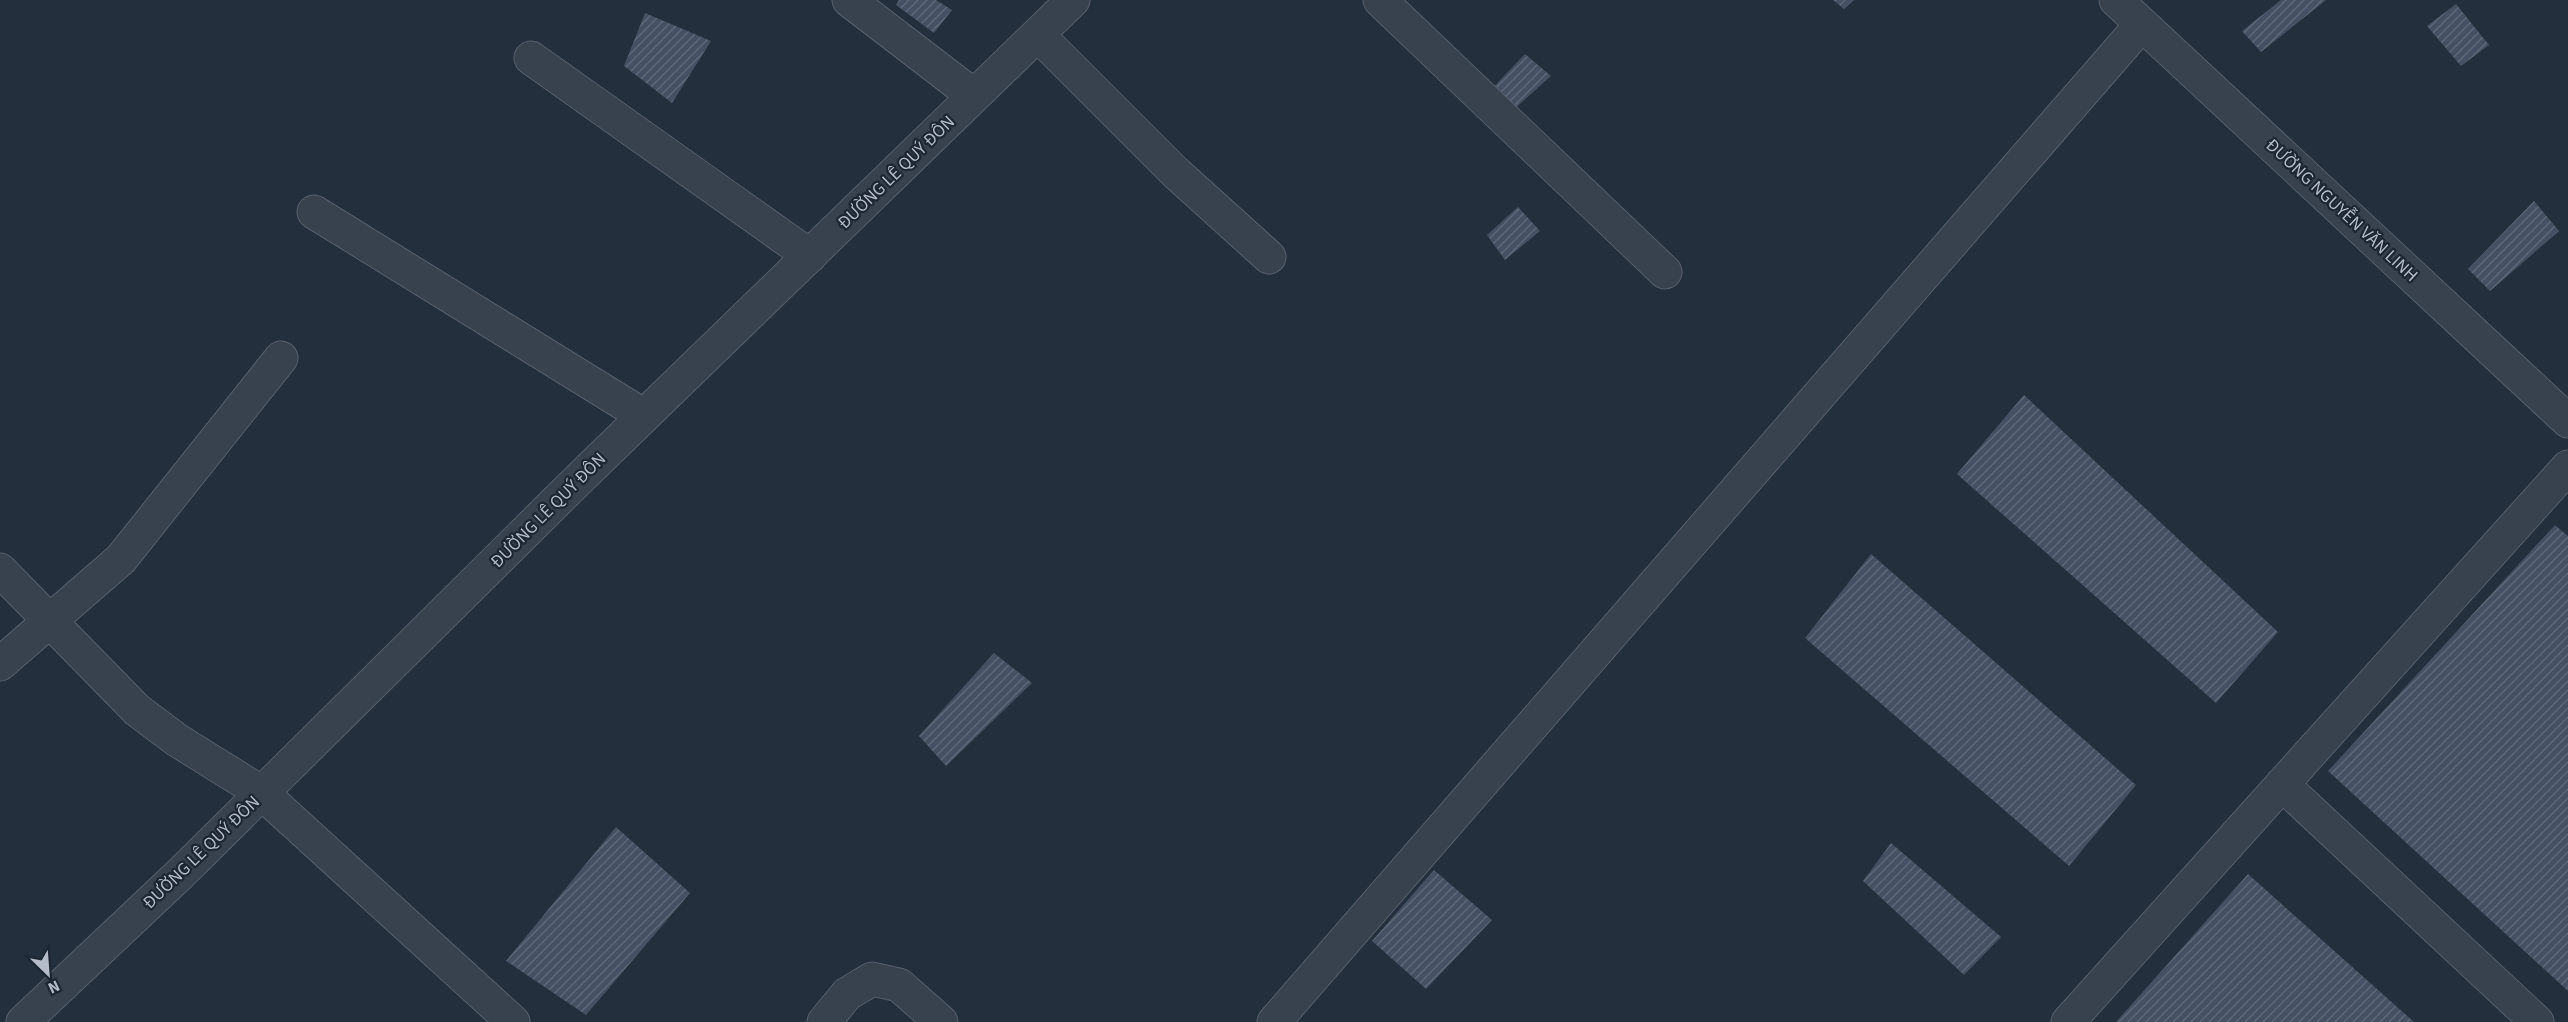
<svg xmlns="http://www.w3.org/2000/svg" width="2568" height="1022" viewBox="0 0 2568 1022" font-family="'Source Sans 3',sans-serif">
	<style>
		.building { fill: url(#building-hatch) }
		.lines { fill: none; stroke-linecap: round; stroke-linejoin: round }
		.minor-casing { stroke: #565f6c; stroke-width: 35 }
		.minor { stroke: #38414e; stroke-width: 33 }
		.labels { text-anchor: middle; stroke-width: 4.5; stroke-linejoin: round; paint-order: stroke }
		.street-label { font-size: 18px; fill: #b4bcc9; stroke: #1d2633 }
	</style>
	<defs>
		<pattern id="building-hatch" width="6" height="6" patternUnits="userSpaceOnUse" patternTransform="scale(1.5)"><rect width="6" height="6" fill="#455162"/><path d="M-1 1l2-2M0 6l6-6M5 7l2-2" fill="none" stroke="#5d6877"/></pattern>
	</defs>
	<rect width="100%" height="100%" fill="#242f3e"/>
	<path class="building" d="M899,0H936L952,10L934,33L896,5Z
		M1833,0H1854L1844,9Z
		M2281,0H2326L2261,52L2242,31Z
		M2456,4L2489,45L2461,66L2427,26Z
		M645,13L711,41L672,103L624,66Z
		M1525,54L1551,76L1511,112L1487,94Z
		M2534,201L2559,231L2490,291L2468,269Z
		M1518,207L1540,231L1505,260L1487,235Z
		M2024,395L2278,632L2216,703L1957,474Z
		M2555,525L2568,536V991L2328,771Z
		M1871,554L2136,785L2069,866L1805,638Z
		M994,653L1032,683L946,766L919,736Z
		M616,827L690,893L586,1015L506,961Z
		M1891,843L2001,937L1964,975L1863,881Z
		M1434,870L1492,920L1426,989L1372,941Z
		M2248,874L2414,1022H2116Z"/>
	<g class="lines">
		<defs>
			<path id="minor" d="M849,0L974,96
				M1380,0L1665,272
				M2116,0L2568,421
				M1038,35L1175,172L1269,257
				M531,58L810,256
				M314,212L644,416
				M0,570L137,710L177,740L262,793L513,1022
				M0,664L121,559L281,358
				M2282,784L2537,1022
				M23,1022L179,875L580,478L1073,0
				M824,1022L847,994L872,979L899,985L941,1022
				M1274,1022L2142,24
				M2068,1022L2568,467"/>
		</defs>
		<use href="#minor" class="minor-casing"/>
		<use href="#minor" class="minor"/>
	</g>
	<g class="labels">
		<g class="street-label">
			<text transform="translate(896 172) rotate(-44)" y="6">ĐƯỜNG LÊ QUÝ ĐÔN</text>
			<text transform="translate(2342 210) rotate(43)" y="6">ĐƯỜNG NGUYỄN VĂN LINH</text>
			<text transform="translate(548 510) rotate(-45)" y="6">ĐƯỜNG LÊ QUÝ ĐÔN</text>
			<text transform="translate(201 852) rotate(-44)" y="6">ĐƯỜNG LÊ QUÝ ĐÔN</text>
		</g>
	</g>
	<g transform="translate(48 974) rotate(155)" stroke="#1d2633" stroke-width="4.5" paint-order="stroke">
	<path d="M0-4.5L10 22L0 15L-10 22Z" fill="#b4bcc9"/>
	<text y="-9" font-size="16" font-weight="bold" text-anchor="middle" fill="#b4bcc9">N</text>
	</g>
</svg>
